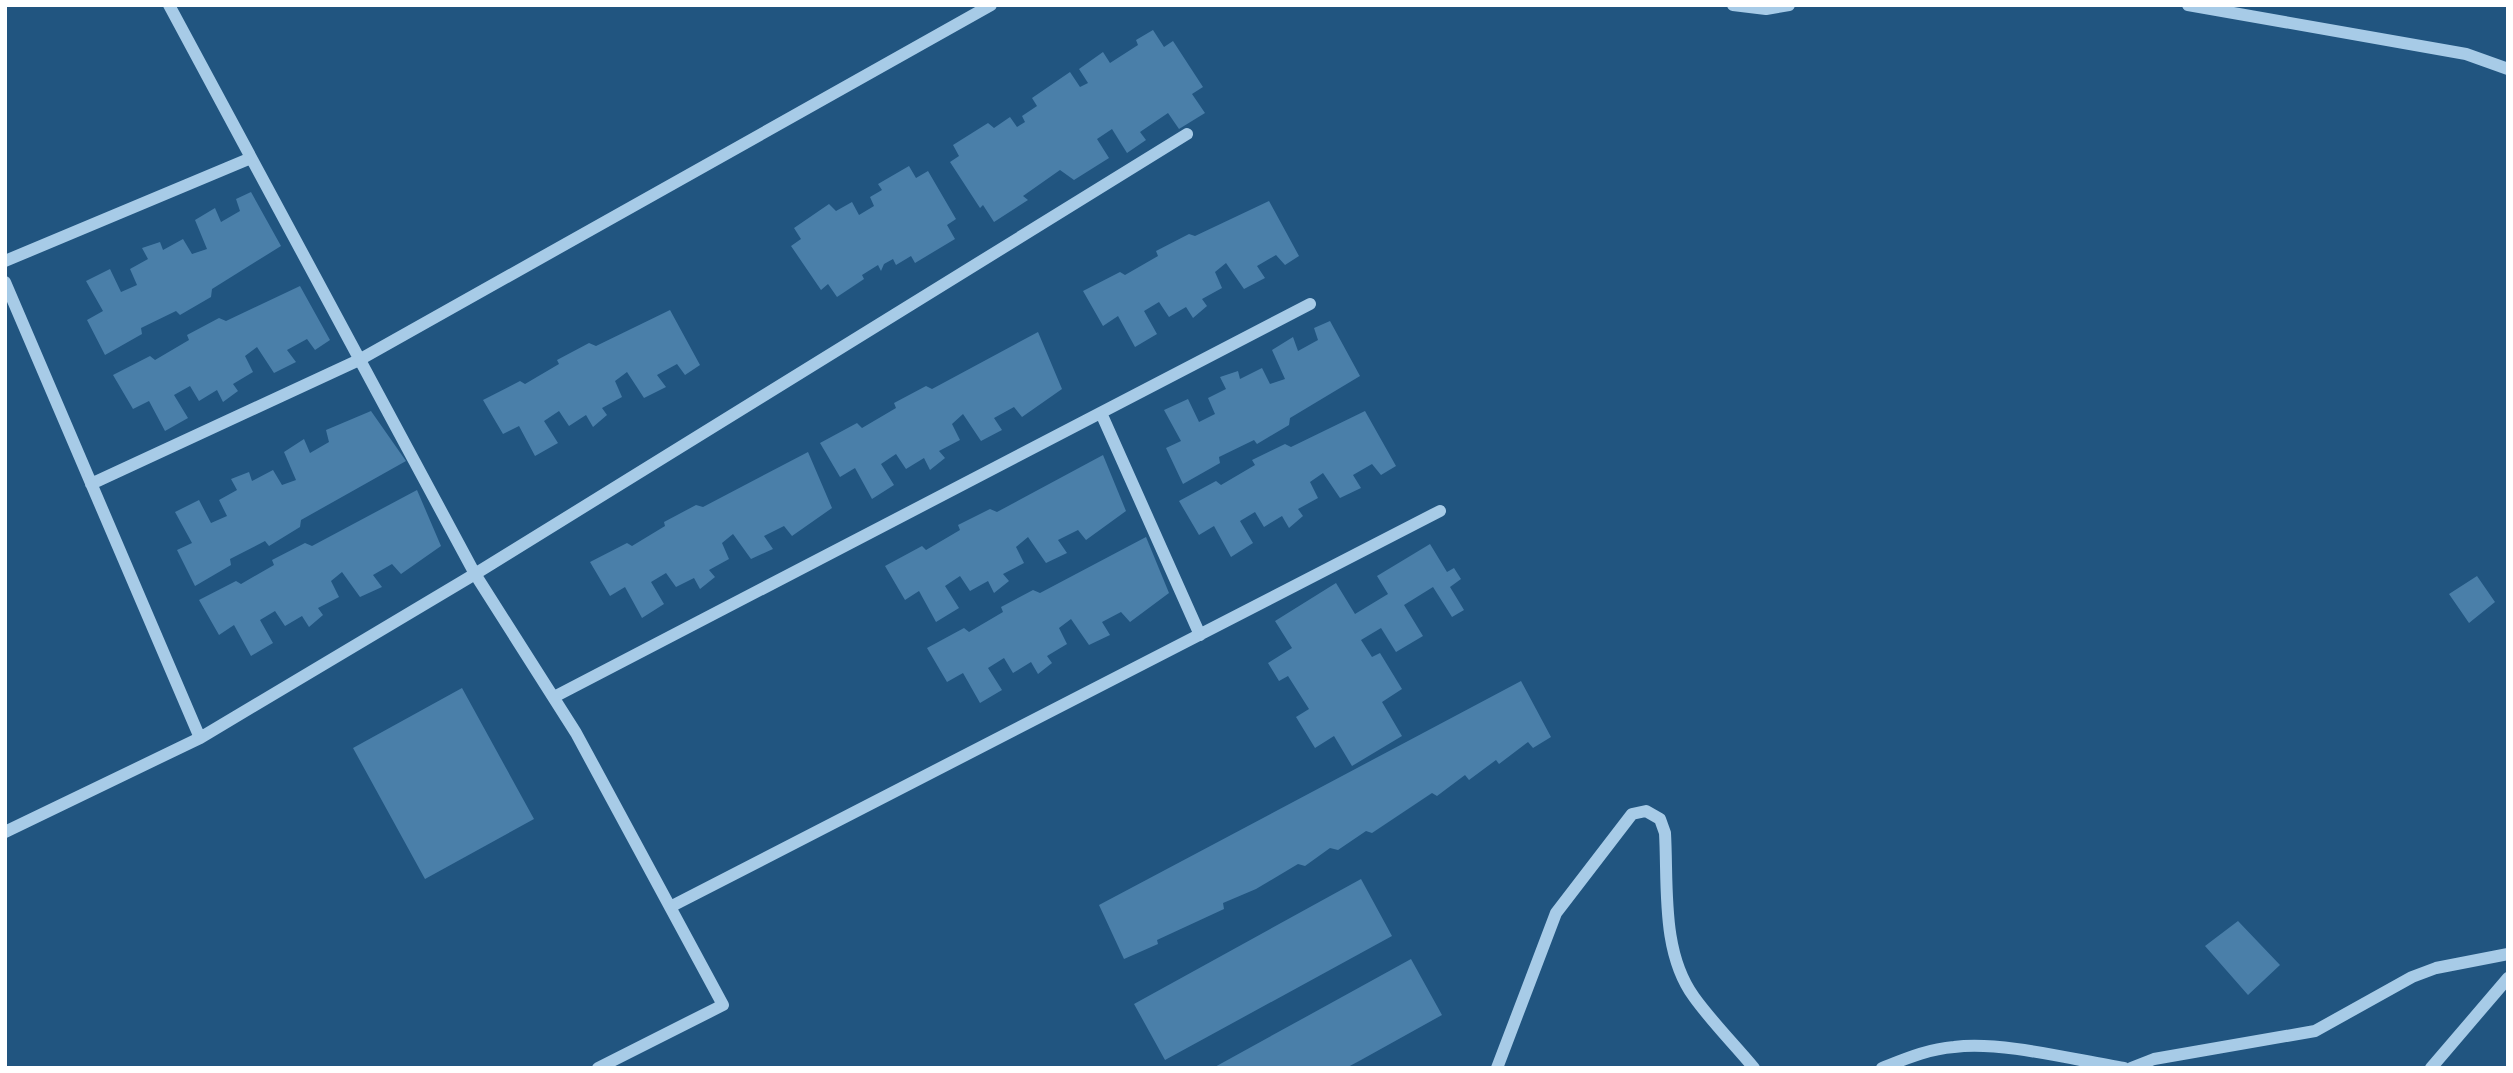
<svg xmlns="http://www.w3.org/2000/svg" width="2513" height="1073" viewBox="0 0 2513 1073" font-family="'Alegreya Sans',sans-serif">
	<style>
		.building { fill: #4a7fa9 }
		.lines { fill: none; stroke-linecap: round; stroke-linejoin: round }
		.minor { stroke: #a7cbe7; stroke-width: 12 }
	</style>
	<rect width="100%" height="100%" fill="#215580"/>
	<path class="building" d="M1153,30L1164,47L1173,41L1203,87L1192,94L1205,113L1179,129L1168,113L1140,132L1146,140L1127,153L1112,129L1097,139L1109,158L1074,180L1060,170L1023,196L1028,200L994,222L983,205L980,208L950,162L959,156L953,145L988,123L994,128L1010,117L1017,127L1025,122L1022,116L1037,106L1032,98L1070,72L1080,87L1088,83L1079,69L1103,52L1110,63L1138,45L1136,40Z
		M909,166L916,178L928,171L956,219L947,225L955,239L915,263L911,256L896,265L893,259L884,264L881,271L878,265L862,275L864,279L837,297L828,284L821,290L791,246L801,239L794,228L829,204L836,211L852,202L859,215L874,206L870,197L882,190L878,184Z
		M251,192L281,246L212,289L211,297L180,315L176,311L141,328L142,334L105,355L87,320L103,311L86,281L110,269L121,292L137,285L130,269L148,259L142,248L160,242L163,250L183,239L192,254L207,249L195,220L215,208L221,222L240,211L236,199Z
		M1269,201L1299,256L1285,265L1276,255L1257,266L1265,278L1244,289L1226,263L1215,272L1222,288L1202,299L1207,306L1193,318L1186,307L1169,317L1159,302L1144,311L1157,334L1135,347L1118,316L1103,326L1083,291L1120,272L1125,275L1158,256L1156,251L1189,234L1195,236Z
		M300,286L330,340L315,350L307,339L287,350L296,362L274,373L257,347L245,356L253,372L233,384L238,391L223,402L217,390L199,401L190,386L174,395L188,418L165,431L149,401L133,409L113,375L150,356L155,360L189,340L187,335L219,318L226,321Z
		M670,310L700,365L685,375L677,364L657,375L666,387L644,398L627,372L615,381L622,397L602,408L607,415L593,427L586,415L569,426L559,411L544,421L558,443L535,456L519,426L503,434L483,400L520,381L525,384L559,364L557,360L589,343L596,346Z
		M1330,321L1360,376L1290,418L1289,425L1257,444L1254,440L1219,457L1220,463L1183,484L1166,448L1181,441L1164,410L1188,399L1199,422L1215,414L1208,398L1226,389L1220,377L1238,371L1240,379L1262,368L1270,384L1285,379L1272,350L1293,337L1298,351L1318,340L1314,328Z
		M1038,332L1062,389L1022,417L1014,407L994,418L1002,430L981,441L963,414L952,424L960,440L939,451L945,458L930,470L924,458L906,469L896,454L881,464L894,485L872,499L855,468L840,477L820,443L857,423L862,428L896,408L894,403L926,386L932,389Z
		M371,411L406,461L301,520L300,527L269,546L265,541L230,559L231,565L195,586L177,550L192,543L175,512L199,500L211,523L227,516L219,500L237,490L231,479L249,472L252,481L273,470L282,485L296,480L284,452L304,439L310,453L329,442L326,430Z
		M1365,411L1396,466L1381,475L1372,464L1353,475L1361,488L1340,498L1323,473L1310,482L1318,498L1298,509L1303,516L1289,528L1282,516L1264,527L1255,512L1240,521L1253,543L1231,557L1214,526L1199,535L1179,501L1216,481L1221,485L1255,465L1252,460L1285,444L1291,447Z
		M808,452L832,508L792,536L784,526L764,536L773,549L751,559L733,534L722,543L729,559L709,570L715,577L700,589L694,578L676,587L666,573L651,582L664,604L642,618L625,587L610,596L590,562L627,543L632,546L665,526L664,522L696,505L703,507Z
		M1103,455L1126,511L1086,540L1078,530L1058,540L1067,553L1046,563L1028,537L1016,547L1024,563L1003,574L1009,581L994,593L988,581L970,591L960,576L945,586L959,608L936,622L919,591L905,600L885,566L922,546L926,550L960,530L958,525L990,509L997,512Z
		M417,490L441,546L401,574L392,564L373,575L382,587L360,597L342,572L331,581L339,597L318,608L323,615L309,627L302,616L285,626L275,611L260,620L273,643L251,656L234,625L219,635L199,600L236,581L241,584L274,565L272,560L305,543L312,546Z
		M1146,537L1169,593L1130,622L1121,612L1102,622L1110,635L1089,645L1071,619L1059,628L1067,644L1047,656L1052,663L1038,674L1031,662L1013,673L1004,658L988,668L1002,690L980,703L963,673L947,682L927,648L964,628L969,632L1003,612L1001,607L1033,590L1040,593Z
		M1430,544L1447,572L1454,568L1461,579L1450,587L1464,610L1452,617L1433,587L1404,605L1423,636L1396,652L1381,628L1361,640L1372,657L1380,653L1402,689L1382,702L1402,736L1352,766L1334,736L1315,748L1296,717L1309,709L1288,676L1279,681L1268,663L1292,648L1275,621L1336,583L1355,614L1388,594L1377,576Z
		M2477,576L2495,602L2469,623L2449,594Z
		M1521,681L1551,737L1533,748L1528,742L1499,764L1496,760L1469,780L1465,775L1437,796L1432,793L1372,833L1366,831L1338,850L1330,848L1305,866L1298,864L1256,889L1223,903L1224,909L1157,940L1158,944L1124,959L1099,905Z
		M462,688L534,819L425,879L353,748Z
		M1361,879L1392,936L1165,1060L1134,1004Z
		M2238,921L2280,965L2248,995L2205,946Z
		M1411,959L1442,1015L1361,1060L1346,1068H1213Z"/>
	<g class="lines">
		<path class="minor" d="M169,5L475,574L576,733L723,1005L598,1068
			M1733,5L1766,9L1789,5
			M2188,5L2466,54L2508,69
			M5,261L251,158
			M5,282L200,738
			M1101,413L1200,635
			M91,484L359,360L991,5
			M554,697L1310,304
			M5,832L200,738L475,574L1187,134
			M670,907L1440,511
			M1497,1068L1556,913L1632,814L1646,811L1660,819L1665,833C1668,886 1661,952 1694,997C1712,1022 1734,1044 1754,1068
			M1882,1068C1905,1059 1928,1049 1954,1047C2003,1041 2074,1060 2124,1068
			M2131,1068L2154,1059L2315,1031L2412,977L2436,968L2508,954
			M2431,1068L2508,978"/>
	</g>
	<rect width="2513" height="1073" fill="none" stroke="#ffffff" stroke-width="14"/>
</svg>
